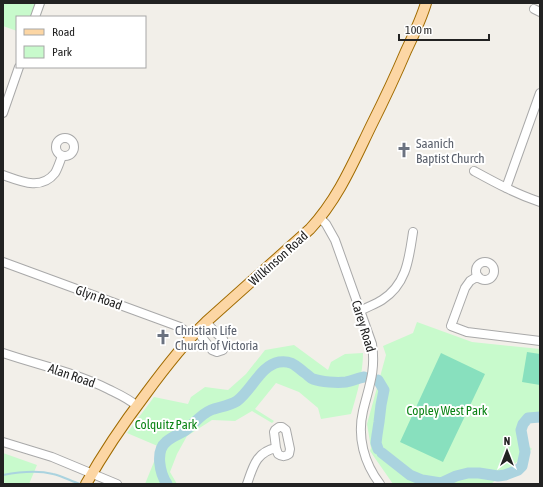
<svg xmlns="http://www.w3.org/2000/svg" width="543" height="487" viewBox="0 0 543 487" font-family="'Asap Condensed',sans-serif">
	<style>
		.park { fill: #c8facc }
		.pitch { fill: #88e0be }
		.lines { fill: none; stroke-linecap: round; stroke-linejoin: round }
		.stream { stroke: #aad3df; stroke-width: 2 }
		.river { stroke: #aad3df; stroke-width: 11 }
		.minor-casing { stroke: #a9a9a9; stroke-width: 10 }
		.major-casing { stroke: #a06b00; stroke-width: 12 }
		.minor { stroke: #fff; stroke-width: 8 }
		.major { stroke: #fcd6a4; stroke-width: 10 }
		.labels { text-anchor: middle; stroke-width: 4; stroke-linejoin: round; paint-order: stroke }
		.worship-label { font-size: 13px; fill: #5b616d; stroke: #fff; text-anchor: start }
		.street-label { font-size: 13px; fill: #222; stroke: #fff }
		.park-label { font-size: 13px; fill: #0c8416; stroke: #fff }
	</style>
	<rect width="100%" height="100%" fill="#f2efe9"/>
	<path class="park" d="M3,3H45L40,17H17V31L3,26Z
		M417,322L472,342L540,349V422C522,422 523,427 524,442L532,449L491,484H393L370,451L371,448L367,424L386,355L383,346L413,333Z
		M294,345L328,370L331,362L345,354L363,353C363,374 357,394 351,414L321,419L318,408L299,392L276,383L255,409L274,421L272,423L252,411L235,421L212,420L187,436L177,454L170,472L177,484H145L160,447L127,433L154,397L188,404L191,397L205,387L228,390L246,374L265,350Z
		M3,453L37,465L29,484H3Z"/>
	<path class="pitch" d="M527,352L540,354V385L522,382Z
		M441,353L485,374L443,462L400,442Z"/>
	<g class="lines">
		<path class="stream" d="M3,475C19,472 37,470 53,474C62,476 71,481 80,484"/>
		<path class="river" d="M378,380L384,390L381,405L379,422L377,435L376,443L378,449
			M382,453L410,475L422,480L441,483L456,476L468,473H479L498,476L505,475L518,470L522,466L525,452L521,430L523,424L528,418L540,417
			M167,484C160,474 155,451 166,442C172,436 181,434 187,429C195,423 201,414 211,410C219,407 229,406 237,401C251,391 261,365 279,362C291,360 296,366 305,373C308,375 310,378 313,379C321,382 337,383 346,382C352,381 358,378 364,377"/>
		<defs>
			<path id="minor" d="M534,9L540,12
				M35,17L40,3
				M3,113L19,67
				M56 147a9 9 0 1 1 18 0a9 9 0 1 1-18 0Z
				M474,171C496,183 516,194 540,202
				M3,175C20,181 41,191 55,173C58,168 60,161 62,156
				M506,188L540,93
				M320,218L326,224L335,240L372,344C376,371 369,386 363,411C357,437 364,463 380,484
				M3,262L180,327L192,336
				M476 271a9 9 0 1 1 18 0a9 9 0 1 1-18 0Z
				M478,276L470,281L465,288L451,326L467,332L540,341
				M360,311C367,307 376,304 382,300C407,284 409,258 413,232
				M197,331L212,350L217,352L223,350L225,345L223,339L216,333L206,322
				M3,353C38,365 74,372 108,389C118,394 128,398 137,406
				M279,427H282L286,430L290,449L289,454C285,457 282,457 278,454L276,448L274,432L275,430Z
				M3,442L52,457L117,484
				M247,484C253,467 256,452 276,448"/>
			<path id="major" d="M86,484C104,452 123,424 145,395C164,369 183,344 206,322L310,229C338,199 353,163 371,126C383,102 395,77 406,51C413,36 421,20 426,3"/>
		</defs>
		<use href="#minor" class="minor-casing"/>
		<use href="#major" class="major-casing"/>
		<use href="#minor" class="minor"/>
		<use href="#major" class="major"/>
	</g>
	<defs>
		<symbol id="church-bare" viewBox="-9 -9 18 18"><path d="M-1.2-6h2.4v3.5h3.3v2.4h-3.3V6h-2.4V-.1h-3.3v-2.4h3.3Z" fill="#6b7280" stroke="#fff" stroke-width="2.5" paint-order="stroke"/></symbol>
	</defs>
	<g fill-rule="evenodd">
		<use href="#church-bare" x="393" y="139" width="22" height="22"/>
		<use href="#church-bare" x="152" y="326" width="22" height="22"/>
	</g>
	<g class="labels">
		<g class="worship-label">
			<text x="416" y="148">Saanich<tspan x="416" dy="15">Baptist Church</tspan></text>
			<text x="175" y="335">Christian Life<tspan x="175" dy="15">Church of Victoria</tspan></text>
		</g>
		<g class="street-label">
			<text transform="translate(278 258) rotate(-42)" y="5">Wilkinson Road</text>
			<text transform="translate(99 297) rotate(20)" y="5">Glyn Road</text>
			<text transform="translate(364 326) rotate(73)" y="5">Carey Road</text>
			<text transform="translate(72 375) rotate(19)" y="5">Alan Road</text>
		</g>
		<g class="park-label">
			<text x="447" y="415">Copley West Park</text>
			<text x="166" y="429">Colquitz Park</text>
		</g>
	</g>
	<rect width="543" height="487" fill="none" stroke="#222222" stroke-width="8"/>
	<rect x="16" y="16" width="130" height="52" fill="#ffffff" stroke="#a7a7a7"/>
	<rect x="24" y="29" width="20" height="6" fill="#fcd6a4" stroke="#a7a7a7"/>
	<text x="52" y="36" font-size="12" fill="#222222">Road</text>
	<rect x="24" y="46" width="20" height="12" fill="#c8facc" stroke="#a7a7a7"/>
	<text x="52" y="56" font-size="12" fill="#222222">Park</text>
	<g transform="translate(507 451)" stroke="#ffffff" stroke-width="3" paint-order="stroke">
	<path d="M0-3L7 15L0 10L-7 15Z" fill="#222222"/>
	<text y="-6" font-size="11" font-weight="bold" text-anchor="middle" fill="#222222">N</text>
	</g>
	<path d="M399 34v6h90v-6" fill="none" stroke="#222222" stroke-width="2"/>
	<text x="405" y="34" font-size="12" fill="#222222" stroke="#ffffff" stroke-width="3" paint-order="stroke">100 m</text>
</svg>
